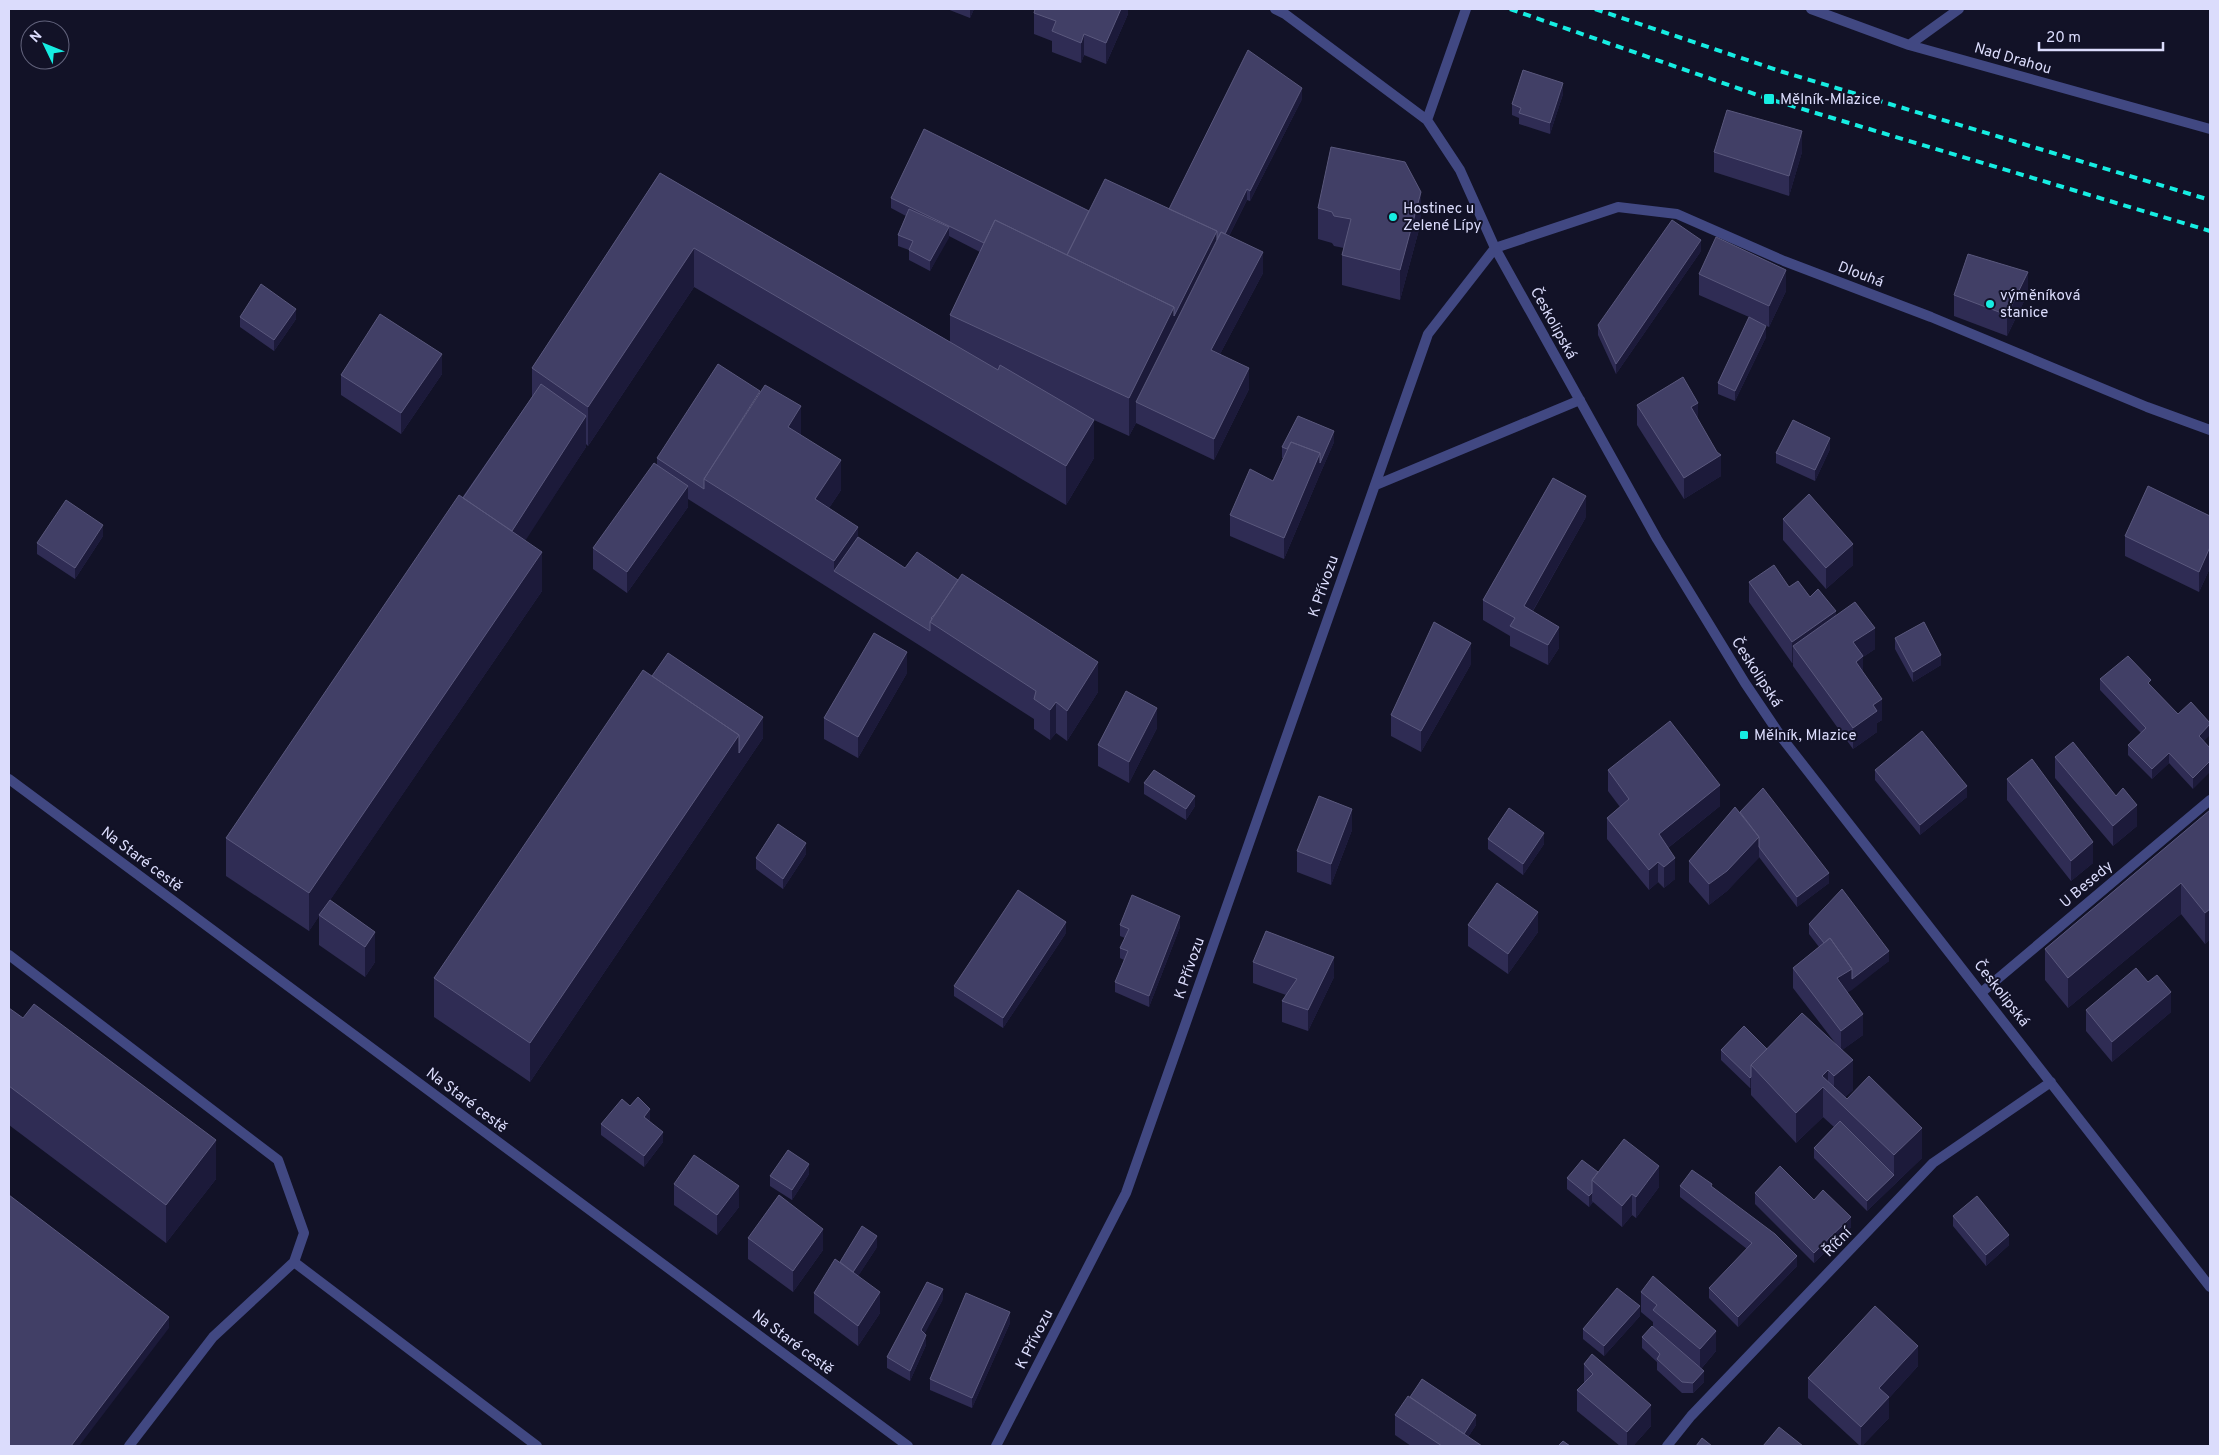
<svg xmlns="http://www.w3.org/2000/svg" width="2219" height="1455" viewBox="0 0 2219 1455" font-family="Overpass,sans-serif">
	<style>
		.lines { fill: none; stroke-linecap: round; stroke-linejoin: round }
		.service { stroke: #414882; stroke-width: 10 }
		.minor { stroke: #414882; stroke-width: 10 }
		.rail { stroke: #16ede2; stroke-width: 4; stroke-dasharray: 8 6; stroke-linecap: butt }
		.wall { fill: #2f2c54 }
		.shaded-wall { fill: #1c1a3a }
		.building { fill: #413f66; stroke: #5a587d }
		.poi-dot { fill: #16ede2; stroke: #121227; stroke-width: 2 }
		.labels { text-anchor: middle; stroke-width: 4; stroke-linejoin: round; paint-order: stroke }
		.street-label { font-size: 15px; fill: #dbdcfc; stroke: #121227 }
		.poi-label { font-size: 15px; fill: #dbdcfc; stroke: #121227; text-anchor: start }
	</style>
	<rect width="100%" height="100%" fill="#121227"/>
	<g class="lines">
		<path class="service" d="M1495,248L1618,207L1677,214L1784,261L1931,317L2147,407L2210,430
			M9,955L278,1160L304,1233L294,1262L213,1337L129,1446
			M294,1262L537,1446"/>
		<path class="minor" d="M1275,9L1285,14L1427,120L1460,170L1495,248L1657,539L1745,683L1782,738L2210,1287
			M1811,9L1909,45L2210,129
			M1909,45L1959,9
			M1427,120L1466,9
			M1376,485L1580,400
			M9,779L908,1446
			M1982,992L2210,800
			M996,1446L1126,1193L1428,334L1495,248
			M1667,1446L1691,1416L1933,1163L2051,1082"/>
		<path class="rail" d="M1510,9L1769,99L2210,231
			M1595,9L1783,72L2210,200"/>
	</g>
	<path class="wall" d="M947,9H974L970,18Z
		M1128,9V14L1106,64L1084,55L1081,63L1052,52V41L1034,34V13Z
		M1563,94L1550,134L1519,124V118L1512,115V104Z
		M1302,99L1250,201L1247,200L1229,236L1263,273L1220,354L1249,389L1214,460L1136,423L1129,436L1094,420V458L1066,505L694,287L588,446L586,444V447L525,540L542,591L330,900L375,932V962L365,977L319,945V916L309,931L226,876V838L532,397V368L660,173L950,342V315L980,252L949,236L930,271L909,260V250L898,246V235L906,216L891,208V198L1089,211L1169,209Z
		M1714,152H1802L1789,196L1714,172Z
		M1318,208L1421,222L1400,300L1342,285V255L1344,248L1334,246L1332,243L1318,239Z
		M1701,251L1616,374L1598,335V325Z
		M1699,274L1786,291L1769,327L1749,318L1766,337L1735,401L1718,394V383L1749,317L1699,295Z
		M2028,293L2007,336L1954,316V295Z
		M240,317L296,319L274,351L240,327Z
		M442,374L401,434L341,395V375Z
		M1637,405L1698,419L1721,476L1684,499L1637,425Z
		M801,435L841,490L829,508L858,537L905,568L1098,692L1067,741L1056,733L1050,740L1034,729V719L930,652L688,499V507L627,593L593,569V548L657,465V458Z
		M1334,442L1320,474L1284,559L1230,536V515L1273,481L1283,458H1282V447Z
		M1830,449L1815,481L1776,463V453Z
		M2210,516V568L2199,592L2125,556V536Z
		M1586,517L1533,611L1559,648L1548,665L1510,646V636L1483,620V600Z
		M1783,519L1853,565L1826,589L1783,540Z
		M103,536L75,579L37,554V543Z
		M1749,582L1789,587L1810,597L1836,616L1875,649L1863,657V672L1882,720L1877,723V732L1853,749L1793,666V662L1792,663L1749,602Z
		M1895,638L1941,665L1913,682L1895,649Z
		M1471,664L1421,752L1391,736V715Z
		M907,673L858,758L824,739V718Z
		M652,676L763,738L530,1082L434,1017V978Z
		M2100,679L2151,686L2204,741L2193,789L2169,763L2152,779L2128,755V745L2141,733L2100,690Z
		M1157,728L1129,783L1098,766V745Z
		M2055,757L2137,826L2113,846L2055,778Z
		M1608,770L1720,806L1668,848L1675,879L1664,888L1658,882L1649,890L1607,839V818L1620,807L1608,791Z
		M1875,770L1967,797L1920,835L1875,780Z
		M2007,779L2093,863L2071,881L2007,800Z
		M1144,783L1195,806L1186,820L1144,794Z
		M2210,810V939L2205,944L2181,914L2068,1008L2045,980V949Z
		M1740,812L1829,883L1797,907L1759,857L1727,891L1709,905L1689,882V861Z
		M1352,830L1331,885L1297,872V851Z
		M1488,839L1544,844L1523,875L1488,849Z
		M806,854L783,889L756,869V858Z
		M1809,924L1889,961L1847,992L1863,1035L1842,1050L1853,1090L1845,1097L1922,1158L1867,1211L1814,1158V1148L1834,1127L1823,1117L1796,1143L1751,1095V1087L1750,1088L1721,1060V1050L1767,1049L1836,1044L1793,988V968L1819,947L1809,934Z
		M1120,925L1180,927L1149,1007L1115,992V982L1124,960L1120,958V948L1125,938L1120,936Z
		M1468,925L1538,932L1508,974L1468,946Z
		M1066,933L1003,1028L954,996V986Z
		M1253,962L1334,977L1308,1031L1282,1022V1001L1286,995L1253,983Z
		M9,1008L216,1179L166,1243L9,1125Z
		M2086,1010L2171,1012L2112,1062L2086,1031Z
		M630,1106L650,1119L649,1121L663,1142L644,1167L601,1135V1124Z
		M1598,1172L1659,1187L1636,1218L1632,1215L1622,1227L1593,1202L1589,1207L1567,1189V1178Z
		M809,1174L792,1200L770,1186V1176Z
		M674,1184L739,1207L717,1235L674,1205Z
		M1680,1186L1712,1187L1797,1266L1738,1327L1709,1298V1288L1747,1249L1680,1197Z
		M1755,1193L1814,1200L1851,1227L1814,1263L1755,1204Z
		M1953,1216L2009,1245L1986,1266L1953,1226Z
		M748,1238L823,1250L793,1292L748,1259Z
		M877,1247L858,1276L880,1313L858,1346L814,1313V1293L840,1262Z
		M1641,1292L1716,1351L1701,1369L1704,1382L1693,1393H1682L1657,1370V1362L1642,1348V1337L1653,1327V1322L1641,1312Z
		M943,1299L924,1334L926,1345L910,1381L887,1368V1357Z
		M1640,1316L1604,1356L1583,1339V1329Z
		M1010,1323L972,1408L930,1390V1379Z
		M1584,1364L1651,1426L1633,1446H1620L1577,1411V1390L1584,1383Z
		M1918,1366L1889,1398V1418L1862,1446H1860L1808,1398V1378Z
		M1410,1397L1476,1425L1468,1437L1482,1446H1411L1395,1435V1415Z"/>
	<path class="shaded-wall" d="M970,9H974L970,18Z
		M1121,9H1128V14L1106,64V43Z
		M1084,34V55L1081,63V43Z
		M1563,83V94L1550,134V123Z
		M1302,88V99L1250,201V191Z
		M1802,131V152L1789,196V176Z
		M1247,189V200L1174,346V316L1217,231Z
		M1421,192V222L1400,300V270Z
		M949,227V238L930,271V261Z
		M1701,240V251L1616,374V364Z
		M694,248V287L588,446V407Z
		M1263,252V273L1211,371V350Z
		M1786,270V291L1769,327V306Z
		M2028,272V293L2007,336V315Z
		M1174,307V346L1136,402V423L1129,436V398Z
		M296,309V319L274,351V340Z
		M1766,326V337L1735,401V391Z
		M442,354V374L401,434V413Z
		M1249,368V389L1214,460V439Z
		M1698,403V423L1691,407Z
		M801,406V437L788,427Z
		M586,416V447L509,566V536Z
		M1094,420V458L1066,505V466Z
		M1334,431V442L1320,474L1284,559V538L1320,453Z
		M1830,438V449L1815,481V470Z
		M1721,455V476L1684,499V478Z
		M841,460V490L815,529V499Z
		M688,486V507L627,593V572Z
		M1586,496V517L1524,626V606Z
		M103,525V536L75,579V568Z
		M858,527V558L834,571V561Z
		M1853,544V565L1826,589V568Z
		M2210,547V568L2199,592V572Z
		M542,552V591L309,931V893Z
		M1836,611V631L1793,646V662L1792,663V642Z
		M1559,627V648L1548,665V645Z
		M1875,628V649L1863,657V677L1856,682L1853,642Z
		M1471,643V664L1421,752V731Z
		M907,652V673L858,758V737Z
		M1941,655V665L1913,682V672Z
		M1098,662V692L1067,741V711Z
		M1882,699V720L1877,723V732L1853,749V728L1873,705Z
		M1056,702V733L1050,740V710Z
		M1157,708V728L1129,783V762Z
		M763,717V738L530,1082V1043L739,735Z
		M2210,724V735L2199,746V736Z
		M2169,753V763L2152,779V769Z
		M2210,761V772L2193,789V778Z
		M1720,785V806L1659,855V834Z
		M1967,786V797L1920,835V825Z
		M1195,796V806L1186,820V809Z
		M2137,805V826L2113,846V826Z
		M1352,809V830L1331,885V864Z
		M1544,833V844L1523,875V864Z
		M1759,837V858L1727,891L1709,905V884Z
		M2093,842V863L2071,881V861Z
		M806,843V854L783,889V879Z
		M1675,858V879L1664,888V867Z
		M1658,862V882L1649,890V870Z
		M1829,873V883L1797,907V897Z
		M2181,883V914L2068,1008V978Z
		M2210,909V939L2205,944V913Z
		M1538,912V932L1508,974V954Z
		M1180,916V927L1149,1007V996Z
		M1066,922V933L1003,1028V1018Z
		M375,932V962L365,977V947Z
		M1889,951V961L1852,990L1837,999V978L1852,969Z
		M1334,957V977L1308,1031V1010Z
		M2171,992V1012L2112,1062V1042Z
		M1863,1014V1035L1841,1051V1031Z
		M1853,1060V1090L1839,1102L1834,1098V1076Z
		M1828,1070V1092L1823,1087V1117L1796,1143V1113L1822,1076Z
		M1751,1077V1087L1750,1088V1078Z
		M650,1109V1119L644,1127V1117Z
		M1922,1128V1158L1867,1211V1201L1894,1175V1155Z
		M663,1132V1142L644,1167V1156Z
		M216,1140V1179L166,1243V1205Z
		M809,1164V1174L792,1200V1190Z
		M1659,1166V1187L1636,1218V1197Z
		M739,1186V1207L717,1235V1215Z
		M1592,1193V1201L1593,1202L1589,1207V1196Z
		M1632,1194V1215L1622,1227V1206Z
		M1851,1217V1227L1814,1263V1253Z
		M823,1229V1250L793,1292V1271Z
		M2009,1235V1245L1986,1266V1255Z
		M877,1236V1247L849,1290V1279Z
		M1797,1256V1266L1738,1327V1317Z
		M943,1289V1299L921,1341V1330Z
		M880,1292V1313L858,1346V1326Z
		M1640,1306V1316L1604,1356V1346Z
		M1010,1312V1323L972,1408V1398Z
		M169,1317V1328L79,1446H71Z
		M1716,1331V1351L1700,1370V1349Z
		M926,1335V1345L910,1381V1371Z
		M1918,1346V1366L1889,1398V1418L1862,1446H1861V1427L1879,1388Z
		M1704,1371V1382L1693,1393V1383Z
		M1651,1405V1426L1633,1446H1627V1432Z
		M1476,1415V1425L1462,1446L1460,1439Z"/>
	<path class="building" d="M1035,9H1121L1106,43L1084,34L1081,43L1052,31L1056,21L1034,13Z
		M1248,50L1302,88L1250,191L1247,189L1225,234L1221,232L1217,240V231L1169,209Z
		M1523,70L1563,83L1550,123L1519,113L1521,108L1512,104Z
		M1727,110L1802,131L1789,176L1714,152Z
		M924,129L1089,211L1067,255L995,220L984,243L891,198Z
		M1331,147L1405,162L1421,192L1400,270L1342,255L1351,219L1334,216L1332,212L1318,208Z
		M660,173L998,370L1000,365L1094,420L1066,466L694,248L588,407L532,368Z
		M1105,179L1217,231L1174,316V307L1067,255Z
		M909,209L949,227L930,261L909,250L913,241L898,235Z
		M995,220L1174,307L1129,398L950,315Z
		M1672,220L1701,240L1616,364L1598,325Z
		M1221,232L1263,252L1211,350L1249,368L1214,439L1136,402Z
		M1716,237L1786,270L1769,306L1699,274Z
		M1968,254L2028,272L2007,315L1954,295Z
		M261,284L296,309L274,340L240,317Z
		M380,314L442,354L401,413L341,375Z
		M1749,317L1766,326L1735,391L1718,383Z
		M718,364L760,391L704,479V489L657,458Z
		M1683,377L1698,403L1691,407L1717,452L1721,455L1684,478L1637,405Z
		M541,384L586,416L512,531L463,498Z
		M765,385L801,406L788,427L841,460L815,499L858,527L834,561L704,479Z
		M1298,416L1334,431L1320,463V453L1291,442L1287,449L1282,447Z
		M1793,420L1830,438L1815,470L1776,453Z
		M1291,442L1320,453L1284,538L1230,515L1250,469L1273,481Z
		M654,463L688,486L627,572L593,548Z
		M1553,478L1586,496L1524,606L1559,627L1548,645L1510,626L1515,618L1483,600Z
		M2148,486L2210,516V547L2199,572L2125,536Z
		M1809,494L1853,544L1826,568L1783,519Z
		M459,495L542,552L309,893L226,838Z
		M66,500L103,525L75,568L37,543Z
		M858,537L905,568L917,552L958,580L935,614L931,618L932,619L930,622V631L834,571Z
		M1774,565L1789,587L1798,581L1810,597L1818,589L1836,611L1792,642L1749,582Z
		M962,574L1098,662L1067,711L1056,702L1050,710L1034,699L1036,691L930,622Z
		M1855,602L1875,628L1853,642L1863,656L1856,662L1882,699L1873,705L1877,711L1853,728L1793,646Z
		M1434,622L1471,643L1421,731L1391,715Z
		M1924,622L1941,655L1913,672L1895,638Z
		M874,633L907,652L858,737L824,718Z
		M668,653L763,717L739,753V735L652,676Z
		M2128,656L2151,680L2148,683L2178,714L2191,702L2210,723V724L2199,736L2210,748V761L2193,778L2169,753L2152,769L2128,745L2146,728L2100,679Z
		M643,670L739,735L530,1043L434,978Z
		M1126,691L1157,708L1129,762L1098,745Z
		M1670,721L1720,785L1659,834L1675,858L1664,867L1658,862L1649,870L1607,818L1629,799L1608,770Z
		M1922,731L1967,786L1920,825L1875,770Z
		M2073,742L2116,796L2123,788L2137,805L2113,826L2055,757Z
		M2032,759L2093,842L2071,861L2007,779Z
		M1154,770L1195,796L1186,809L1144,783Z
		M1763,788L1829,873L1797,897L1759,847V837L1740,812Z
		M1319,796L1352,809L1331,864L1297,851Z
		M1735,807L1759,837L1727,871L1709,884L1689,861Z
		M1509,808L1544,833L1523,864L1488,839Z
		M2210,810V909L2205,913L2181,883L2068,978L2045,949Z
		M778,824L806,843L783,879L756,858Z
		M1497,883L1538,912L1508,954L1468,925Z
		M1842,889L1889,951L1852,979V969L1830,938L1824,943L1809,924Z
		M1018,890L1066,922L1003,1018L954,986Z
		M1132,895L1180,916L1149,996L1115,982L1128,951L1120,948L1129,929L1120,925Z
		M330,900L375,932L365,947L319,915Z
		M1266,931L1334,957L1308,1010L1282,1001L1297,979L1253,962Z
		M1830,938L1852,969L1837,978L1863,1014L1841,1031L1793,968Z
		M2136,968L2148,982L2157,975L2171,992L2112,1042L2086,1010Z
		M34,1004L216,1140L166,1205L9,1086V1008L23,1018Z
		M1802,1013L1853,1060L1834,1076L1828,1070L1822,1076L1847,1099L1869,1076L1922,1128L1894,1155L1823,1087L1796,1113L1751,1065Z
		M1744,1026L1767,1049L1751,1065V1077L1750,1078L1721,1050Z
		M638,1097L650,1109L644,1117L663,1132L644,1156L601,1124L622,1099L630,1106Z
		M1840,1121L1894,1175L1867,1201L1814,1148Z
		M1624,1139L1659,1166L1636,1197L1632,1194L1622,1206L1592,1180Z
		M788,1150L809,1164L792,1190L770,1176Z
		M694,1155L739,1186L717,1215L674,1184Z
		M1582,1160L1598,1172L1592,1180V1193L1589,1196L1567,1178Z
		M1780,1166L1814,1200L1823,1190L1851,1217L1814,1253L1755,1193Z
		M1692,1170L1712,1184L1711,1186L1775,1234L1797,1256L1738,1317L1709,1288L1752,1243L1680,1186Z
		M9,1195L169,1317L71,1446H9Z
		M779,1195L823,1229L793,1271L748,1238Z
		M1977,1196L2009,1235L1986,1255L1953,1216Z
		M862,1226L877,1236L853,1272L840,1262Z
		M835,1259L880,1292L858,1326L814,1293Z
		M1653,1276L1716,1331L1700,1349L1653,1310L1657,1305L1641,1292Z
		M927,1282L943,1289L921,1330L926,1335L910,1371L887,1357Z
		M1617,1288L1640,1306L1604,1346L1583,1329Z
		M966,1293L1010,1312L972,1398L930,1379Z
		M1875,1306L1918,1346L1879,1388L1889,1397L1861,1427L1808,1378Z
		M1652,1326L1704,1371L1693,1383L1682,1382L1657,1359L1660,1354L1642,1337Z
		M1592,1354L1651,1405L1627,1432L1577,1390L1593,1374L1584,1364Z
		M1422,1379L1476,1415L1464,1434L1410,1397Z
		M1408,1396L1482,1446H1442L1395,1415Z
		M1779,1427L1803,1446H1763Z
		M1702,1438L1712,1446H1696Z
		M1563,1441L1570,1446H1558Z"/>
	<g class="poi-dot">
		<rect x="1763" y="93" width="12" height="12" rx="2.5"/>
		<circle cx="1393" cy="217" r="5"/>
		<circle cx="1990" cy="304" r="5"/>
		<rect x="1739" y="730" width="10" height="10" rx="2.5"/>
	</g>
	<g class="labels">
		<g class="street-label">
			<text transform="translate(2013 58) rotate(16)" y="5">Nad Drahou</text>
			<text transform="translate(1861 274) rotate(21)" y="5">Dlouhá</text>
			<text transform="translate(1554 323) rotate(61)" y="5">Českolipská</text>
			<text transform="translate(1323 586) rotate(-71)" y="5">K Přívozu</text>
			<text transform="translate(1757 672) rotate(57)" y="5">Českolipská</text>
			<text transform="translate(142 859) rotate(37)" y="5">Na Staré cestě</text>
			<text transform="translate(2086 884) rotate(-40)" y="5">U Besedy</text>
			<text transform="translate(1189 968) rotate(-71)" y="5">K Přívozu</text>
			<text transform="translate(2002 993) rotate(52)" y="5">Českolipská</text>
			<text transform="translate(467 1100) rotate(37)" y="5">Na Staré cestě</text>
			<text transform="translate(1837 1242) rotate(-46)" y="5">Říční</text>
			<text transform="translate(1034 1339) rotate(-63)" y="5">K Přívozu</text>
			<text transform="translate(793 1342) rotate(37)" y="5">Na Staré cestě</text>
		</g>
		<g class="poi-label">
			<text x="1780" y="104">Mělník-Mlazice</text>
			<text x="1403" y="213">Hostinec u<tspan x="1403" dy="17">Zelené Lípy</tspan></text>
			<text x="2000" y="300">výměníková<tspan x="2000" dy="17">stanice</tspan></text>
			<text x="1754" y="740">Mělník, Mlazice</text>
		</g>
	</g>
	<rect width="2219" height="1455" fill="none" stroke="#dbdcfc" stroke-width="20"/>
	<g transform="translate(45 45) rotate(313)"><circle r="24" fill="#121227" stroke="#62637c"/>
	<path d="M0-4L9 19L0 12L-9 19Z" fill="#16ede2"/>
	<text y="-8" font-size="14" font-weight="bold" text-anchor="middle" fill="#dbdcfc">N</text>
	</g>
	<path d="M2039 42v8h124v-8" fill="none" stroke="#dbdcfc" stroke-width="2.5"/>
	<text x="2046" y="42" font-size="15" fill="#dbdcfc" stroke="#121227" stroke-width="4" paint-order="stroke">20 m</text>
</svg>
